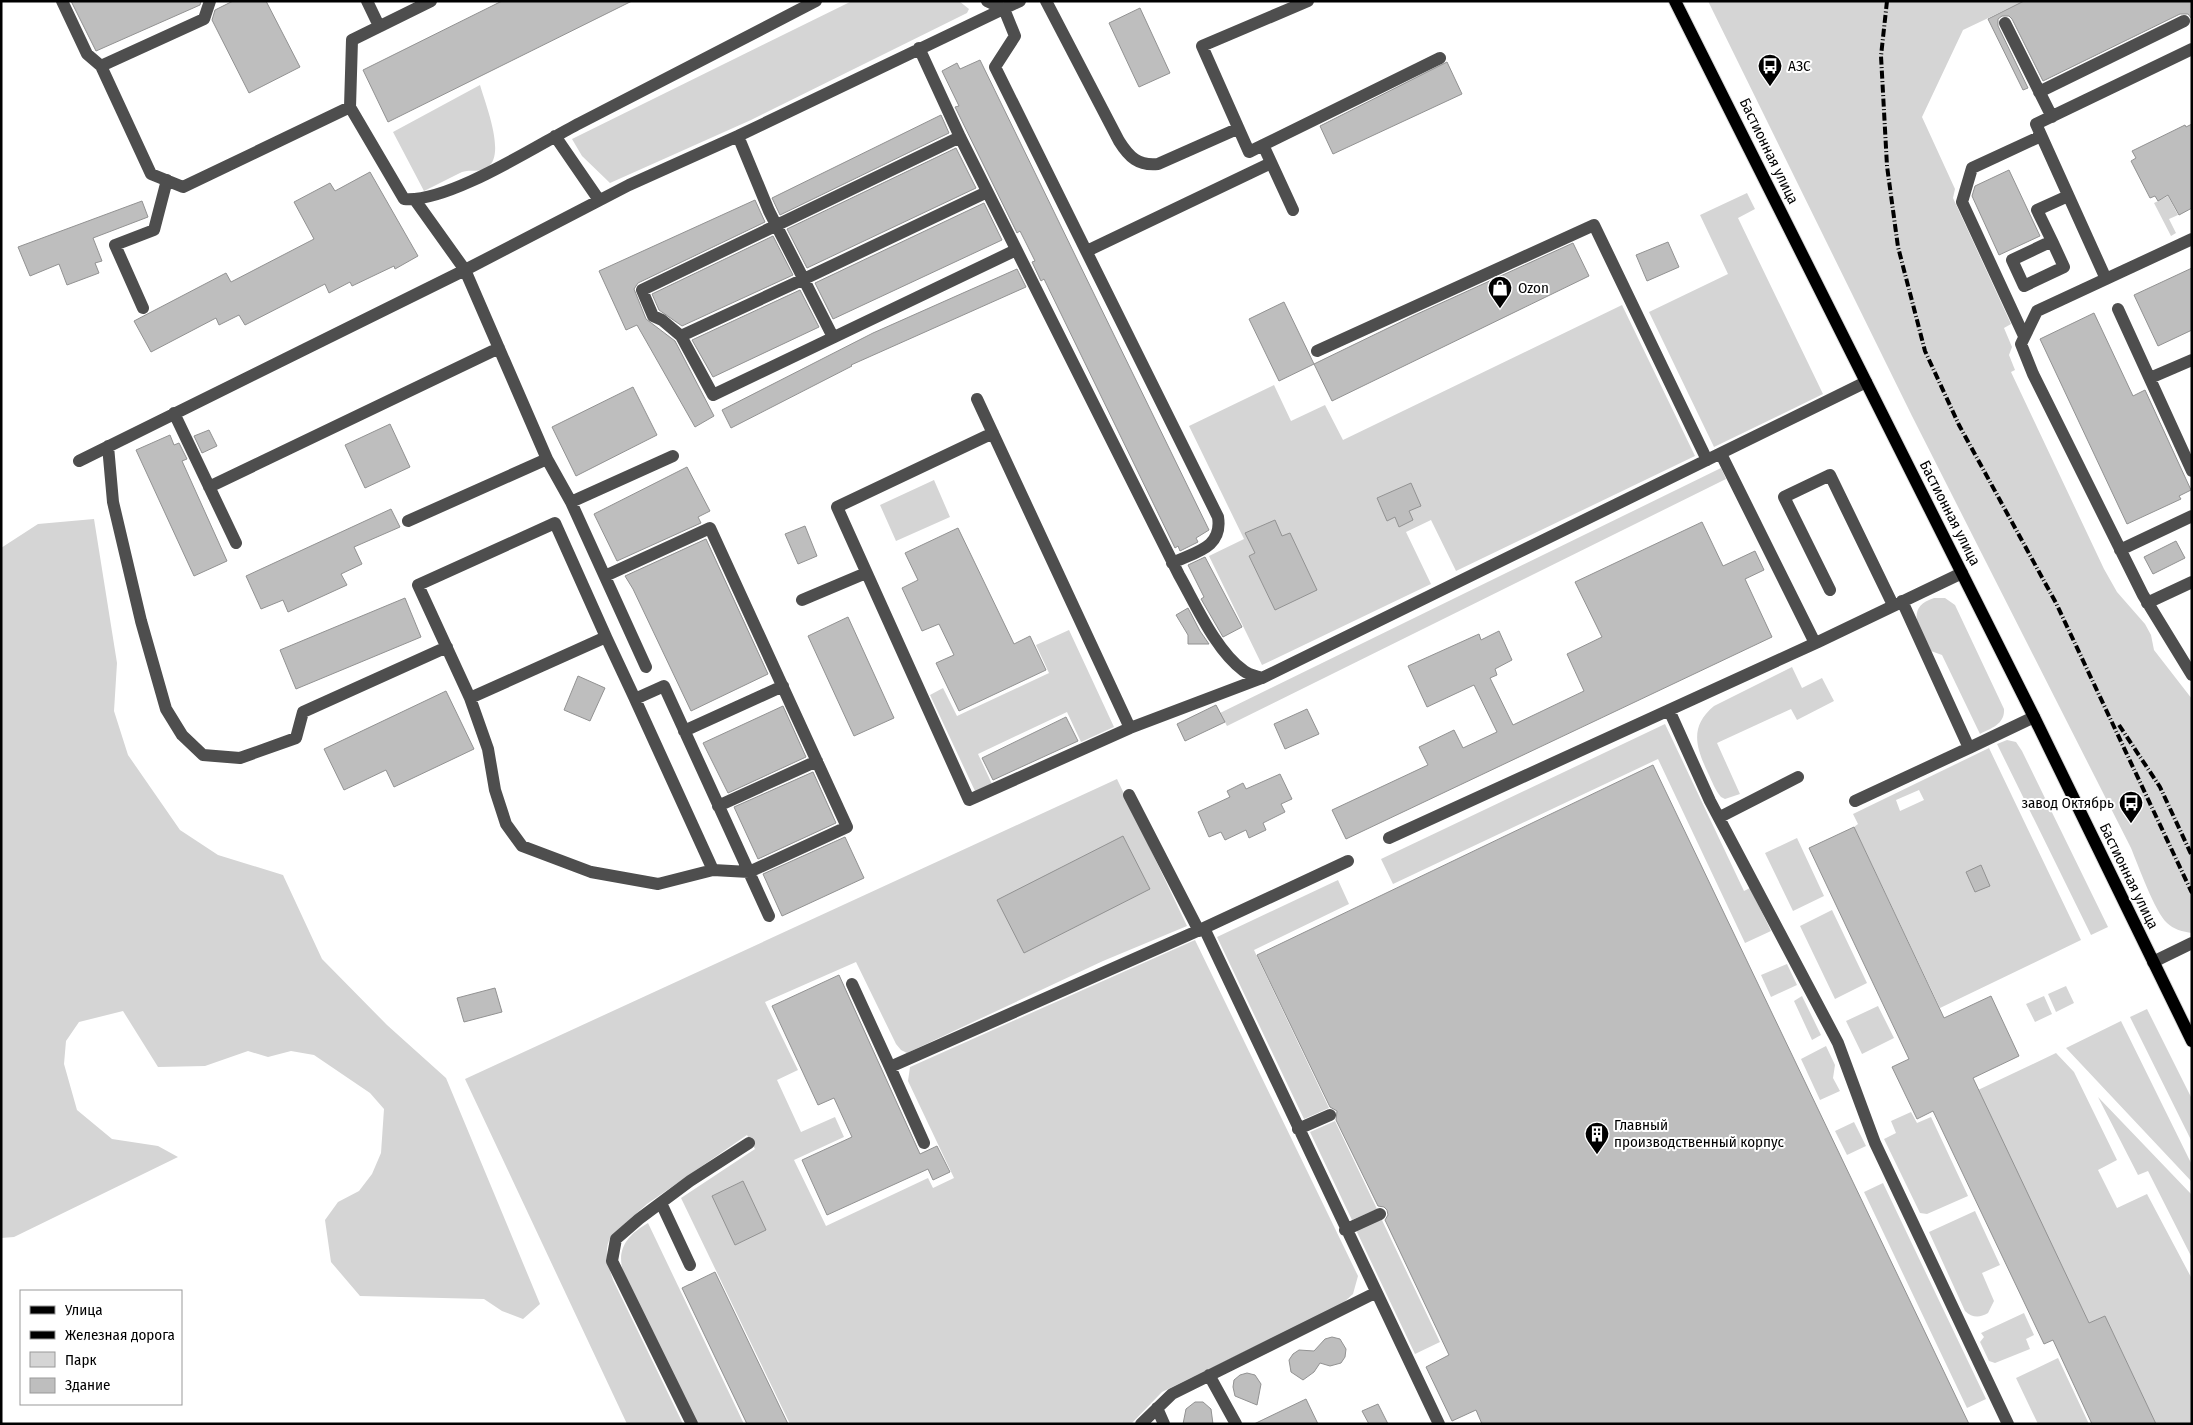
<svg xmlns="http://www.w3.org/2000/svg" width="2193" height="1425" viewBox="0 0 2193 1425" font-family="'Fira Sans Condensed',sans-serif">
	<style>
		.green { fill: #d5d5d5; fill-rule: evenodd }
		.building { fill: #bebebe; stroke: #929292 }
		.lines { fill: none; stroke-linecap: round; stroke-linejoin: round }
		.major-casing { stroke: #dbdbdb; stroke-width: 14 }
		.minor { stroke: #4e4e4e; stroke-width: 12 }
		.major { stroke: #000; stroke-width: 12 }
		.rail { stroke: #000; stroke-width: 4; stroke-dasharray: 8 2.5 1 2.5; stroke-linecap: butt }
		.labels { text-anchor: middle; stroke-width: 4; stroke-linejoin: round; paint-order: stroke }
		.poi-label { font-size: 15px; fill: #000; stroke: #fff; text-anchor: start }
		.street-label { font-size: 15px; fill: #000; stroke: #fff }
	</style>
	<rect width="100%" height="100%" fill="#fff"/>
	<path class="green" d="M852,1H959L969,9L967,13L751,120L610,183L582,156L572,139Z
		M1708,1H2024L1963,30L1922,117L1955,189L1953,198L2011,324L2004,328L2012,347L2009,355L2015,370L2011,372L2104,569L2117,592L2145,624L2151,635L2154,650L2192,699V933C2183,932 2173,929 2167,923C2155,912 2138,865 2131,848L1912,416Z
		M480,85C485,103 506,154 488,167C479,173 471,169 462,172C449,178 437,185 424,191L393,132Z
		M1747,193L1755,209L1738,218L1823,394L1714,447L1649,312L1728,274L1700,215Z
		M2168,196L2178,215L2169,219L2176,233L2171,236L2154,203Z
		M1622,305L1695,456L1456,571L1431,520L1406,532L1431,584L1262,665L1209,556L1244,539L1189,426L1274,385L1291,421L1325,405L1343,440Z
		M1721,468L1726,479L1227,726L1220,713Z
		M934,480L950,517L896,541L880,505Z
		M94,519L117,663L114,711L128,755L180,830L218,855L283,875L322,959L387,1025L446,1078L540,1304L523,1319L502,1311L484,1299L360,1296L331,1262L325,1220L338,1202L359,1191L372,1174L381,1153L384,1109L370,1093L314,1055L291,1051L268,1057L248,1051L205,1066L158,1067L123,1011L79,1022L66,1041L64,1064L77,1110L112,1139L158,1146L178,1157L14,1237L1,1238V548L38,524Z
		M1934,598H1945L1955,605L2004,709C2005,724 1992,728 1980,734L1942,655L1931,651C1921,631 1903,608 1934,598Z
		M1069,630L1114,727L1081,742L1067,712L978,754L992,784L975,791L930,695L943,688L957,716L1049,673L1036,645Z
		M1792,667L1802,688L1822,678L1834,701L1797,720L1791,709L1717,743L1740,794L1725,799L1721,797C1715,790 1712,781 1708,773C1696,747 1689,727 1714,706Z
		M1665,724L1744,891L1750,888L1771,931L1745,943L1658,759L1393,884L1381,859Z
		M2007,740L2016,742L2022,751L2108,927L2091,935L1997,744Z
		M1989,748L2081,940L1940,1008L1854,827L1858,824L1853,814ZM1919,790L1924,800L1900,811L1896,800Z
		M1117,779L1187,926L1103,961L907,1053L901,1050L896,1044L856,962L765,1002L798,1070L777,1080L801,1132L835,1117L844,1137L794,1160L826,1226L928,1178L933,1188L954,1178L908,1081L910,1067L1195,940L1358,1276L1353,1294L1342,1304L1162,1392L1131,1424H790L681,1198L755,1149L747,1135L647,1204L611,1236C603,1251 608,1264 613,1280L683,1424H627L465,1079Z
		M1797,838L1824,896L1793,911L1765,853Z
		M1338,880L1349,904L1254,950L1329,1108L1304,1119L1217,937Z
		M1832,910L1867,983L1835,999L1800,926Z
		M1787,964L1797,985L1771,997L1761,975Z
		M2066,986L2074,1003L2056,1012L2048,994Z
		M1802,996L1821,1035L1812,1040L1794,1001Z
		M2044,996L2052,1014L2035,1022L2026,1004Z
		M1878,1006L1894,1038L1862,1054L1846,1021Z
		M2147,1009L2192,1099V1142L2130,1017Z
		M2121,1021L2192,1165V1182L2066,1048Z
		M1826,1046L1835,1065L1833,1078L1840,1091L1820,1100L1801,1059Z
		M2056,1053L2074,1072L2117,1160L2098,1170L2117,1208L2147,1194L2192,1279V1424H2156L2105,1316L2089,1323L1978,1090Z
		M2098,1097L2192,1195V1258L2148,1171L2138,1175Z
		M1911,1112L1917,1123L1931,1117L1968,1196L1927,1214L1920,1213L1884,1139L1896,1133L1891,1121Z
		M1335,1121L1377,1209L1352,1220L1310,1132Z
		M1854,1122L1866,1146L1847,1155L1835,1131Z
		M1883,1183L1986,1399L1967,1408L1864,1192Z
		M1975,1211L2000,1265L1982,1273L1994,1301L1988,1313C1980,1318 1972,1318 1965,1311L1929,1232Z
		M1381,1218L1440,1342L1415,1354L1356,1230Z
		M648,1223L744,1424H697L623,1271C616,1248 629,1234 648,1223Z
		M2024,1313L2034,1335L2026,1339L2030,1349L1995,1363L1989,1361L1980,1342L1984,1337L1981,1333Z
		M2058,1358L2089,1424H2038L2016,1378Z"/>
	<path class="building" d="M71,1H201L200,5L96,51Z
		M233,1H266L300,67L249,93L212,20L215,10Z
		M502,1H632L388,122L363,70Z
		M2024,1H2192V19L2188,14H2180L2043,81L2012,19L2009,16H2002L1998,19V26L2028,88L2023,90L1988,19Z
		M1140,8L1170,73L1139,87L1109,23Z
		M980,60L1209,530L1196,538L1198,542L1180,551L1178,546L1175,548L1044,279L1041,281L1032,262L1035,261L1020,231L1017,233L955,107L959,106L942,71L957,63L960,69Z
		M1447,62L1462,94L1333,154L1320,126Z
		M941,115L949,133L780,215L772,198Z
		M2192,124V208L2179,215L2168,195L2158,201L2155,196L2150,198L2131,161L2136,158L2132,151L2185,125L2186,127Z
		M956,148L976,188L807,268L787,229Z
		M2009,170L2040,236L1999,255L1972,196L1975,186Z
		M370,172L418,256L395,269L394,266L352,286L350,282L329,293L325,284L245,325L239,315L219,325L216,318L151,352L134,321L226,273L231,282L314,239L294,202L330,183L335,191Z
		M755,200L765,222L638,283L634,289L646,319L675,341L714,416L695,427L637,325L626,330L599,271Z
		M142,201L148,217L93,238L102,261L95,263L99,273L67,285L59,264L30,276L18,247Z
		M984,203L1002,240L833,319L815,283Z
		M773,236L793,275L682,326L659,310L652,294Z
		M1668,242L1679,267L1647,281L1636,255Z
		M1573,243L1589,276L1332,401L1314,364L1415,315Z
		M2192,268V330L2158,346L2134,295Z
		M1017,269L1026,287L851,365L852,366L731,428L722,410L873,333Z
		M800,290L819,327L713,377L692,340Z
		M1284,302L1314,364L1279,381L1249,319Z
		M2094,313L2133,396L2145,390L2191,490L2179,496L2181,499L2127,524L2040,339Z
		M633,387L657,435L576,476L552,427Z
		M390,424L410,467L365,488L345,445Z
		M209,430L217,446L202,453L194,436Z
		M170,435L174,445L179,443L187,459L182,461L227,561L194,576L136,450Z
		M687,467L710,511L698,517L701,523L617,561L594,514Z
		M1411,483L1421,506L1409,511L1413,520L1399,527L1395,517L1387,521L1377,498Z
		M391,509L400,527L354,547L362,564L341,574L347,585L288,612L283,600L261,609L246,576Z
		M1275,520L1282,536L1290,533L1317,590L1275,610L1249,556L1255,553L1245,533Z
		M1702,522L1723,566L1755,551L1764,570L1745,579L1772,637L1346,839L1332,810L1428,765L1419,747L1454,730L1463,748L1497,732L1474,685L1427,707L1408,666L1479,634L1481,640L1499,631L1512,660L1495,669L1497,675L1490,678L1513,725L1584,691L1567,654L1602,637L1575,582Z
		M805,526L817,556L798,564L785,534Z
		M958,528L1014,644L1030,636L1046,670L959,711L936,663L954,655L939,624L922,631L902,588L918,580L905,553Z
		M706,539L768,674L691,711L633,589L625,576Z
		M2176,541L2185,558L2153,574L2144,557Z
		M1205,557L1242,627L1223,637L1201,599L1204,597L1188,565Z
		M405,598L421,637L296,689L280,650Z
		M1188,608L1200,631L1209,644H1188V635L1176,615Z
		M848,617L894,718L854,736L808,636Z
		M578,676L605,688L590,721L564,710Z
		M446,691L474,749L394,787L386,770L344,790L324,749Z
		M1216,705L1225,722L1185,741L1177,724Z
		M783,706L806,757L728,793L703,743Z
		M1307,709L1319,734L1285,749L1274,724Z
		M1066,717L1078,741L993,780L982,758Z
		M1653,765L1969,1424H1482L1476,1410L1452,1421L1426,1367L1449,1355L1385,1220L1388,1215L1387,1210L1384,1207L1378,1206L1336,1120L1337,1111L1330,1107L1257,955Z
		M813,772L836,823L758,859L734,807Z
		M1280,774L1292,799L1281,804L1285,812L1263,823L1266,830L1249,838L1246,830L1225,840L1221,832L1209,837L1198,812L1230,797L1227,791L1243,783L1246,789Z
		M1854,827L1944,1018L1991,996L2019,1056L1973,1078L2089,1323L2105,1316L2156,1424H2092L2053,1340L2044,1344L1933,1111L1917,1119L1892,1067L1909,1059L1809,848Z
		M1123,836L1150,889L1024,953L997,900Z
		M845,837L864,878L782,916L763,874Z
		M1981,865L1990,886L1975,892L1966,872Z
		M839,975L920,1154L937,1146L950,1172L933,1180L928,1169L827,1215L802,1160L852,1137L834,1098L818,1105L772,1006Z
		M495,988L502,1012L464,1022L457,998Z
		M743,1181L766,1230L735,1245L712,1196Z
		M715,1272L788,1424H747L682,1288Z
		M1332,1337L1340,1339L1346,1349L1345,1357L1341,1363L1330,1366L1320,1363L1314,1372L1303,1380L1291,1372L1289,1360L1293,1354L1299,1350L1314,1351L1325,1339Z
		M1247,1373L1255,1375L1261,1384L1257,1405L1235,1396L1233,1387L1234,1380L1240,1375Z
		M1306,1399L1318,1424H1254Z
		M1195,1402H1203L1211,1409L1213,1424H1183L1186,1409Z
		M1378,1404L1388,1424H1369L1362,1411Z"/>
	<g class="lines">
		<defs>
			<path id="major" d="M1675,1L2034,717L2192,1041"/>
		</defs>
		<use href="#major" class="major-casing"/>
		<path class="minor" d="M62,1L87,54L101,66
			M210,1L204,19L101,66L151,174L183,187L350,107L404,199C449,203 537,145 580,123C658,83 737,42 816,1
			M367,1L379,26
			M987,1L1004,9L1015,36L995,67L1218,517C1223,548 1195,552 1172,563
			M1046,1L1119,141C1129,157 1138,166 1158,164L1237,129
			M1308,1L1202,46L1249,152L1440,58
			M2005,23L2052,117
			M919,48L960,137L1179,575C1196,605 1216,651 1244,671C1249,675 1256,676 1262,678L1866,382
			M2039,92L2184,21
			M350,107L352,40L431,1
			M555,136L599,200
			M738,136L769,211L833,337
			M1263,145L1293,210
			M987,192L804,279L681,336L713,395L1016,250
			M415,200L465,270L547,459L571,502L646,667
			M2192,239L2037,311L2021,344L2033,374L2143,595L2192,675
			M2052,241L2064,267L2024,286L2012,260L2052,241L2037,210L2068,196
			M1087,251L1271,163
			M2106,279L2036,124L2192,49
			M143,308L115,245L154,230L167,180
			M2118,309L2192,471
			M681,336L662,320L653,316L642,290L960,137
			M2024,336L1962,202L1972,168L2041,136
			M1317,351L1594,225L1707,460
			M2150,378L2192,360
			M977,399L1130,728L1262,678
			M174,413L236,543
			M993,433L837,507L969,800L1130,728
			M108,446L113,502L141,621L166,709L182,735L203,755L240,758L296,738L303,712L447,647
			M1721,454L1815,643
			M79,461L465,270L629,185L738,136L1020,1
			M209,487L499,348
			M571,502L673,456
			M408,521L547,459
			M555,523L606,637L470,698L418,585Z
			M2120,550L2192,516
			M1830,590L1784,497L1830,475L1893,605
			M802,600L866,573
			M1902,601L1969,748L2034,717
			M2147,603L2192,582
			M606,637L635,699L664,686L769,916
			M470,698L488,749L495,790L506,824L522,846L591,872L658,884L713,870L749,872L847,827L710,528L605,576
			M635,699L713,870
			M1669,710L1710,801L1838,1043L1875,1143L2008,1424
			M684,731L783,686
			M1129,795L1199,931
			M1855,801L1969,748
			M718,806L817,761
			M1720,817L1798,777
			M1389,838L1818,642L1962,573
			M1204,928L1348,861
			M2153,962L2192,943
			M852,984L890,1067L1204,928L1439,1424
			M890,1067L924,1143
			M1298,1129L1330,1115
			M661,1203L690,1265
			M1345,1230L1380,1214
			M1209,1375L1236,1424
			M1157,1408L1164,1424
			M692,1424L612,1261L616,1239L639,1219L690,1181L749,1143
			M1141,1424L1172,1394L1375,1293"/>
		<use href="#major" class="major"/>
		<path class="rail" d="M1887,1L1881,56L1887,166L1898,247L1925,351L1959,425L2056,603L2192,893
			M2119,725L2160,787L2192,856"/>
	</g>
	<defs>
		<symbol id="bus-pin" viewBox="-11 -11 22 30"><path d="M0 17L-7.5 6A9.5 9.5 0 1 1 7.5 6Z" fill="#000" stroke="#fff"/><path d="M-5-6H5V4H4V6H2V4H-2V6H-4V4H-5ZM-3.5-4V0h7V-4ZM-3.5 1.2v1.5H-2V1.2ZM2 1.2v1.5H3.5V1.2Z" fill="#fff"/></symbol>
		<symbol id="shop-pin" viewBox="-11 -11 22 30"><path d="M0 17L-7.5 6A9.5 9.5 0 1 1 7.5 6Z" fill="#000" stroke="#fff"/><path d="M-5-2.5h2.3a2.7 3.5 0 0 1 5.4 0H5L5.5 6h-11ZM-1.5-2.5h3a1.5 2.3 0 0 0-3 0Z" fill="#fff"/></symbol>
		<symbol id="building-pin" viewBox="-11 -11 22 30"><path d="M0 17L-7.5 6A9.5 9.5 0 1 1 7.5 6Z" fill="#000" stroke="#fff"/><path d="M-4-6H4V6H1V3H-1V6H-4ZM-2.5-4.3h1.7v1.8h-1.7ZM.8-4.3h1.7v1.8H.8ZM-2.5-1h1.7V.8h-1.7ZM.8-1h1.7V.8H.8Z" fill="#fff"/></symbol>
	</defs>
	<g fill-rule="evenodd">
		<use href="#bus-pin" x="1756" y="52" width="28" height="38"/>
		<use href="#shop-pin" x="1486" y="274" width="28" height="38"/>
		<use href="#bus-pin" x="2117" y="789" width="28" height="38"/>
		<use href="#building-pin" x="1583" y="1120" width="28" height="38"/>
	</g>
	<g class="labels">
		<g class="poi-label">
			<text x="1788" y="71">АЗС</text>
			<text x="1518" y="293">Ozon</text>
			<text x="2114" y="808" text-anchor="end">завод Октябрь</text>
			<text x="1614" y="1130">Главный<tspan x="1614" dy="17">производственный корпус</tspan></text>
		</g>
		<g class="street-label">
			<text transform="translate(1769 151) rotate(64)" y="5">Бастионная улица</text>
			<text transform="translate(1950 513) rotate(63)" y="5">Бастионная улица</text>
			<text transform="translate(2129 876) rotate(64)" y="5">Бастионная улица</text>
		</g>
	</g>
	<rect width="2193" height="1425" fill="none" stroke="#000000" stroke-width="5"/>
	<rect x="20" y="1290" width="162" height="115" fill="#ffffff" stroke="#999999"/>
	<rect x="30" y="1306" width="25" height="8" fill="#000000" stroke="#999999"/>
	<text x="65" y="1315" font-size="15" fill="#000000">Улица</text>
	<rect x="30" y="1331" width="25" height="8" fill="#000000" stroke="#999999"/>
	<text x="65" y="1340" font-size="15" fill="#000000">Железная дорога</text>
	<rect x="30" y="1352" width="25" height="15" fill="#d5d5d5" stroke="#999999"/>
	<text x="65" y="1365" font-size="15" fill="#000000">Парк</text>
	<rect x="30" y="1378" width="25" height="15" fill="#bebebe" stroke="#999999"/>
	<text x="65" y="1390" font-size="15" fill="#000000">Здание</text>
</svg>
